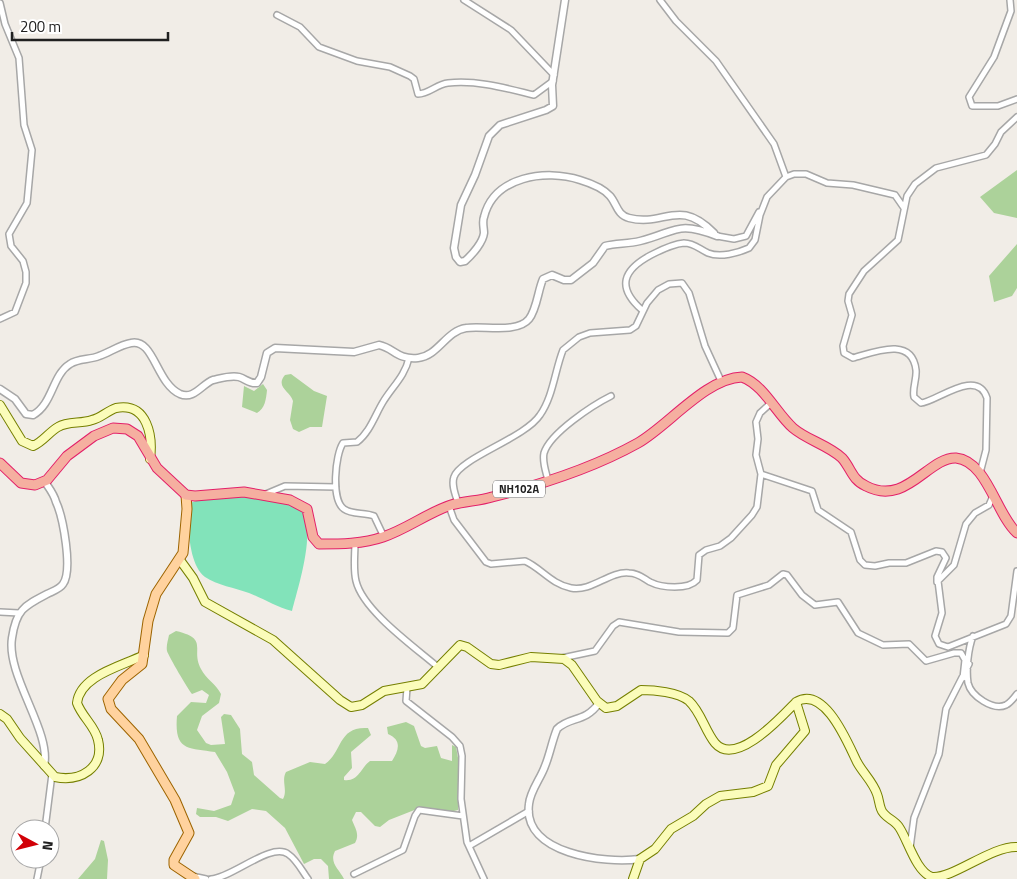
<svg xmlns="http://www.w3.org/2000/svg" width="1017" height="879" viewBox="0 0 1017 879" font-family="'Titillium Web',sans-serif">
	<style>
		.forest { fill: #acd29a }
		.pitch { fill: #82e3ba }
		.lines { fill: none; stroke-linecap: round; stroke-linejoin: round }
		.minor-casing { stroke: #a7a7a7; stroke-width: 8 }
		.tertiary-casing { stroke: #a7a7a7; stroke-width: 9 }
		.secondary-casing { stroke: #757f00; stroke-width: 10 }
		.primary-casing { stroke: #9d6400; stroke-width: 11 }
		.trunk-casing { stroke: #e32069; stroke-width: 11 }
		.minor { stroke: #fff; stroke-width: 5 }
		.tertiary { stroke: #fff; stroke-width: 6 }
		.secondary { stroke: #fbfcba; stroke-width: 8 }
		.primary { stroke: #ffd29e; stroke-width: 9 }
		.trunk { stroke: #f5afa0; stroke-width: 9 }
		.labels { text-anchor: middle; stroke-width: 4; stroke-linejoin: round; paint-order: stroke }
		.shield { fill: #fff; stroke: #636363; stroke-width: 1 }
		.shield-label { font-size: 11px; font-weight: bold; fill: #202020 }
	</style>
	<rect width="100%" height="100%" fill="#f1ede7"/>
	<path class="forest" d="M1017,170V218L994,213L980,197Z
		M1017,244V288L1012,296L994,302L989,276Z
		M291,374L314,391L327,396L322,427H310L299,432L293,429L290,420L293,401C290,391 275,387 285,375Z
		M263,384L267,390C266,400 265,408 257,413L242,407L244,386L254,391Z
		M176,631C210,639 190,649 201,669C206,679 216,684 221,694L219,703L202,716L197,730L206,743L211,745L225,744L221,717L224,714L231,715L240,729L242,754L252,762L254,775L280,798L283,799C288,790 281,781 286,772L310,762L325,764C343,751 338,726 368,728L371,735L351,752L352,768L344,777V780C359,782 361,767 370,761H392C399,750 402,740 388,734L387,727L406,722L414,726L421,746L425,748L437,746L441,758L452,761V745L456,747L459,763L458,810L450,812L417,809L389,820L380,827L375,826L361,812H356L352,820C355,828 360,834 355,843L335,851C329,863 339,869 344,879H329L328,866L321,859H314L304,864L285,828L266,811L252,809L228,821L216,817H200L196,814L197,808L214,811L231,805L235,793L227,772L215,752C188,748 174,751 177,716L191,702L206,703L209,695L202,690L192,694C188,689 169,657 167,651C166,646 168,640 169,635Z
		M101,840L104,841L108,860L107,879H78L95,859Z"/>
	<path class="pitch" d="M233,495C249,497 282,499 295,504C322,516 297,590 292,611C276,607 264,599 249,593C235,588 217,585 205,577C188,564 187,522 190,503L212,496Z"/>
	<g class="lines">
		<defs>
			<path id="minor" d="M464,0L511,30L554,75
				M660,0L676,21L716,61L774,144L786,177
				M1010,0L1011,11L994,57L969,97L972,106H998L1017,99
				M0,3L5,24L19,58L24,125L32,150L27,203L9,234L11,246L23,261L26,272V283L15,312L0,319
				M277,15L300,27L319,47L357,61L390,67L410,76L414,79L418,94C429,94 437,84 448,83C478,80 505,88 534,95L553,81
				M717,236L734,239L746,236L759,212
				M642,310C616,287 623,270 651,255C661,250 672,244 684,243C694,243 699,249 708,253C720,258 738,253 749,248L755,240L760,215L767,197L786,177L794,174H806L827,183L853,185L891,194L895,195L904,208
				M980,473L986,450L987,398C977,367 936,402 921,403L914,397C912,388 917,379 916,370C912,335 872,353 853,358L844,353L843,346L852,315L848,301L849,294L864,271L898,240L907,196L915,184L936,168L986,155L995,144L1001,132L1017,117
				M761,474L812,491L818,510L851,532L860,560L865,565L875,566L889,563H906L936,551L942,552L946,558L937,577V582
				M548,480C546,472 542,462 544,453C550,433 593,405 611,396
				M266,494L285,486L336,487
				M993,496L989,505L975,513L966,524L954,565L938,581L942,613L935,636L939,644L948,647L1006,624L1011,616L1017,571
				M458,503C456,496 451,485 454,477C460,458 525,438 540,415C553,397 555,370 563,350L579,337L590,333L630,330L636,326L647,303L658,290L669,284L682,283L689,293L705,346L722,383
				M449,506L454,520L486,562L491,564L525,561C541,568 551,584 571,588C592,592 609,571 629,573C638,573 643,578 650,582C662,588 688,590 697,580L699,555L706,550L720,546L731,538L752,515L757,507L761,474L756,455L758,439L756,422L760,413L771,403
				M384,537L374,516C365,512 352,515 344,509C331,500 335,455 343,443L357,442C370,432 375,415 383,402C392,387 405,376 409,358
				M355,542C355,555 353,569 356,581C363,611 416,648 439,668
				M0,612L19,613
				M973,636C968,649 966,670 968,683C971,696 993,711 1006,705C1010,703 1014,698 1017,694
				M562,658L595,651L613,626L619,622L679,632L728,633L733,628L737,595L769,585L783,574L787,575L802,595L815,605L838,602L858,633L883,645L909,644L926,661L954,653H961L965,660L963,678
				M407,688L406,701L452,737L460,746L462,756L461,799L467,842L484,879
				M45,829L52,774
				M469,846L529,811
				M910,848L914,818L939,754L946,709L969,664
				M354,874L403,850L415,816L419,810L463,816
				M192,876L206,879
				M37,879L41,859
				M211,879C232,878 271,842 288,854C297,860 302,871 308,879"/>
			<path id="tertiary" d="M565,0L552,85L553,106L546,110L500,125L489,136L475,175L461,205L454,248L456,257L460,262L465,261C473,254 483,242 484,233C484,228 482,222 484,217C494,176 546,169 580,180C590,183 603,188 610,196C617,204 617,215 629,218C665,227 678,197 714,233
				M0,389L15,399L26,414L33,415C53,404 52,375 70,364C78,358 90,360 99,356C110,352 120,345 131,343C154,338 156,383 180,394C194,400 202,384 213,380C222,378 231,375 239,377C246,379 249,384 257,383L261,377L267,353L275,348L354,352L379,345C394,348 397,360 418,358C438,356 446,331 466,328C482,325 517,334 529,319C537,309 538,290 543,279L552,275L564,280H571L593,263L605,246C616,243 628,244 640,241C676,232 677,220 717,236
				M599,703C585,723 570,716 557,729C552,741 550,754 545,766C541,778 530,791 529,804C522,854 605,864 640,859
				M44,766C52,732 6,676 12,638C16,610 24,606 47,594C53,591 60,589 63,584C73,570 63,517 56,502C54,494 49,488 45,482"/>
			<path id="secondary" d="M0,405L22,441L33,446C43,442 49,432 58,427C68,421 81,424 92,420C101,418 107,411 116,408C148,402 153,437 150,459
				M180,560L193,578L205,602L273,640L340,700L351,707L362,705L384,691L422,684L460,645L467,647L491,664L499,665L531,657L564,659L572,665L597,701L606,708L617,706L641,690C654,690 678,692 689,701C701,712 705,731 715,743C736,768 783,715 796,702C825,685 848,744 857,762C863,773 873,782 877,794C879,799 879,804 881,809C884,818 894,819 899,827C908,840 916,872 932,877C953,879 991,846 1017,847
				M0,714L7,719L20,738L55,777C80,782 105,768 98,740C95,726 82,717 77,703C80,675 123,666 144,655
				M633,879L640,859L655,849L671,829L693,816L706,804L720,796L753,792L768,786L776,765L805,731L796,702"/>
			<path id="primary" d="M186,495L187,509L183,553L156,594L148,621L142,664L122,680L108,699L111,709L139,739L175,800L189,833L174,860V865L195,879"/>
			<path id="trunk" d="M0,463L21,483L35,485L47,480L67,456L94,436L113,428L127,429L138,436L157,468L186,495L195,496L244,492L290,500L307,509L313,537L319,544C340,544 363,544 383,537C407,529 427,513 451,505C465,501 479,501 492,497C540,485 595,467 638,443C668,426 706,378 742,377C764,385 776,413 793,428C807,440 828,445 842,458C851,468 852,480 866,486C906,507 928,457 956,458C987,461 996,514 1017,533"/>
		</defs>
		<use href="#minor" class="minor-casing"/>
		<use href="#tertiary" class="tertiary-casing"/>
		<use href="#secondary" class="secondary-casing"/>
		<use href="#primary" class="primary-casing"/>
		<use href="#trunk" class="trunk-casing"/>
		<use href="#minor" class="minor"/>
		<use href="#tertiary" class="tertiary"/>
		<use href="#secondary" class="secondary"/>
		<use href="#primary" class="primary"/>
		<use href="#trunk" class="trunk"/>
	</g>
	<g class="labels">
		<rect class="shield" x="493" y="480.5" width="52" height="17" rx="4"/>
		<g class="shield-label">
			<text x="519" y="493">NH102A</text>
		</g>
	</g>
	<g transform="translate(35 844) rotate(97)"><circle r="24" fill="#ffffff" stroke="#a6a6a6"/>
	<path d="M0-4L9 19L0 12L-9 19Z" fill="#d10007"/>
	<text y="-8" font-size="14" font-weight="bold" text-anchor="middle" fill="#202020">N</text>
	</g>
	<path d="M12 32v8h156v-8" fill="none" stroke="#202020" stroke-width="2.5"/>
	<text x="20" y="32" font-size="15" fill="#202020" stroke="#ffffff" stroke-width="4" paint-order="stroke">200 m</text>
</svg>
